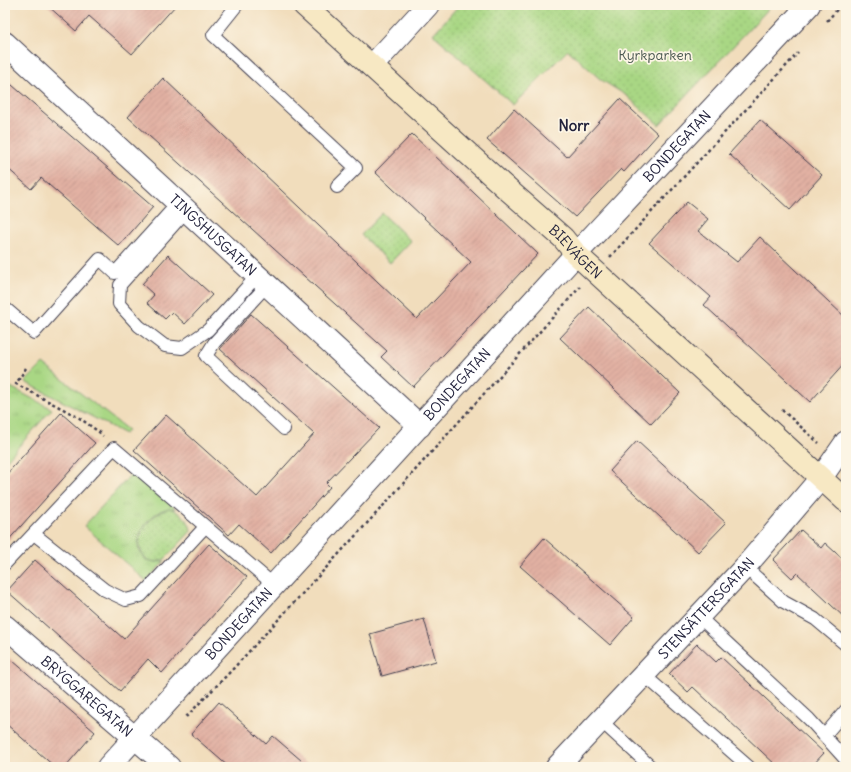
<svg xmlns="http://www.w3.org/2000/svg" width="851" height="772" viewBox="0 0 851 772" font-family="Delius,sans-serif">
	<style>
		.grass { fill: url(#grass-tufts); stroke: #667c60 }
		.park { fill: url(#park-dots); stroke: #667c60 }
		.building { fill: url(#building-hatch) }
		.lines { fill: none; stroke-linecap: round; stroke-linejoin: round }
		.lane-casing { stroke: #413e4e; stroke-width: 14 }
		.street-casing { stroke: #413e4e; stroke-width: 24 }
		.secondary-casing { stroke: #413e4e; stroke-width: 24 }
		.path { stroke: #413e4e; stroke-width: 2.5; stroke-dasharray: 3 3; stroke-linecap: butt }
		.lane { stroke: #fff; stroke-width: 12 }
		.street { stroke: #fff; stroke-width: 22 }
		.secondary { stroke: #f7e8c3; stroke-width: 22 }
		.labels { text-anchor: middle; stroke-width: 3.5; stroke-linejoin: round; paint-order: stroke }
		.park-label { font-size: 14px; fill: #4a5851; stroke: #fcf5e5 }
		.street-label { font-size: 14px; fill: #22223b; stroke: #fcf5e5 }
		.neighbourhood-label { font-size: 15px; font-weight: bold; fill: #22223b; stroke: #fcf5e5 }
	</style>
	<defs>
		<pattern id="grass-tufts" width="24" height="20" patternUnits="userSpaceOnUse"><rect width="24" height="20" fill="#a9d784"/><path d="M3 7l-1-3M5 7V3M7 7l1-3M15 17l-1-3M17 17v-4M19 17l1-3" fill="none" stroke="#91b873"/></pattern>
		<pattern id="park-dots" width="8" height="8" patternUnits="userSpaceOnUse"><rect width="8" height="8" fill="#a9d784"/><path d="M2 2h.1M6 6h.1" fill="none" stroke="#91b873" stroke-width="1.8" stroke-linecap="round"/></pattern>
		<pattern id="building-hatch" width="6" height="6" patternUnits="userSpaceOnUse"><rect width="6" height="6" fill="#e2b1a3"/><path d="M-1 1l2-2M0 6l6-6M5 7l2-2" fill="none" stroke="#c2988d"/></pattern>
	</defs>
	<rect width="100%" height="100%" fill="#fcf5e5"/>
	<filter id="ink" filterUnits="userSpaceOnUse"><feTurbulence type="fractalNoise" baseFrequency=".025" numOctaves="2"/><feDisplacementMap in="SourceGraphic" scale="8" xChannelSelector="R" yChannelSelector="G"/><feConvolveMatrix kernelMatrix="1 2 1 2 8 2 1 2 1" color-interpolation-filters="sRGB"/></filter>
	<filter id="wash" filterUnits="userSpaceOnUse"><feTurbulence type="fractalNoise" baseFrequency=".012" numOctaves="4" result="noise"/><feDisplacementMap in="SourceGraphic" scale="16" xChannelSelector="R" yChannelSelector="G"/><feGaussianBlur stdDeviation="0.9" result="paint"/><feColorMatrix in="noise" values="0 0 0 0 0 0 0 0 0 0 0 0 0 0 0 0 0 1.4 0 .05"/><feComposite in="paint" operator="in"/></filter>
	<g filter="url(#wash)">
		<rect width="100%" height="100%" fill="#f1ddbc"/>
		<path class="grass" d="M43,364L128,430L125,434L25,382Z
			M5,384L52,409L5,462Z
			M134,471L173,505L175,509C157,504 133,533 139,550C141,553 144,557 146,560L156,562L165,561L146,581L84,526Z"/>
		<path class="park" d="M459,5H772L659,125L627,96L600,79L568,50L513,105L433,34Z
			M382,213L411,241L390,263L361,235Z
			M169,508C180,512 190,519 191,531L165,559L156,562L147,560C145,557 141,553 140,549C135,531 154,513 169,508Z"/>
		<g id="blocks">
			<path class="building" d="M47,5H176L132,54L89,16L76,31Z
				M163,78L417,319L471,262L375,172L412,134L538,254L413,387L381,357L387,351L128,117Z
				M5,79L153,207L119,246L41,178L31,189L5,166Z
				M620,99L658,134L624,172L621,169L575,217L487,140L514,109L567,157Z
				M760,120L822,175L790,210L729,154Z
				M687,202L708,219L698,231L737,262L760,237L846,318V362L810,402L704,305L711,297L649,243Z
				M168,255L212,295L185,324L172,312L165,319L147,303L154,295L142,284Z
				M589,307L680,393L651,424L560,338Z
				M251,314L379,428L326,483L330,487L271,553L239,524L229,535L134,450L166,415L257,497L314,434L220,349Z
				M61,413L95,443L5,544V476Z
				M637,441L726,523L698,552L610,471Z
				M801,530L821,548L825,543L846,562V619L797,573L792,578L773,560Z
				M544,538L634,617L610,645L520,566Z
				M209,544L247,577L162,673L148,659L120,691L7,591L35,560L124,639Z
				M424,619L436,661L382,676L370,634Z
				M697,644L716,662L721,657L824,753L811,767H778L693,687L688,692L669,674Z
				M5,654L95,732L65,767H55L5,723Z
				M219,702L266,744L273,736L309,767H229L191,734Z"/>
		</g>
	</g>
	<g filter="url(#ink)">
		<use href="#blocks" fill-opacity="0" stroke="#413e4e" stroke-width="1"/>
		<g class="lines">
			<defs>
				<path id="lane" d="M237,5L213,35L356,168L337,187
					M186,211L120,285L119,304L139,326L165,346L182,348L208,330L257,276
					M267,285L214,343L206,356L284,429
					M5,308L34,333L100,259L115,273L178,203
					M34,534L105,590L126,600L141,596L205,527
					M5,564L114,448L274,585
					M745,567L784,602L815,619L846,645
					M698,616L809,719L846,760
					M644,675L749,767
					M601,721L651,767
					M824,736L846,710"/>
				<g id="street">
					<path id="s1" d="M5,43L420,426"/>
					<path d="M372,66L428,5"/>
					<path id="s2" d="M5,626L169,767"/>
					<path id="s3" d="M108,767L576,254L809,5"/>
					<path id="s4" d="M557,767L745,567L821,478L846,442"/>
				</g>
				<g id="secondary">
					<path id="s5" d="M304,5L506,188L563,238L576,254L846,501"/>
				</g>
			</defs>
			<use href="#lane" class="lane-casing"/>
			<use href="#street" class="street-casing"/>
			<use href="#secondary" class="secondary-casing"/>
			<path class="path" d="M827,21L841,5
				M610,257L798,53
				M26,368L16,384L78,417L99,432L103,436
				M782,410L819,443
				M186,717L231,671L383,506L580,287"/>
			<use href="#lane" class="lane"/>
			<use href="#street" class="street"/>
			<use href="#secondary" class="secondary"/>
		</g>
	</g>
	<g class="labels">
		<g class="park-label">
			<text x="655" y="60">Kyrkparken</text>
		</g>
		<g class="street-label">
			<text dy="5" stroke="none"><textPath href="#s3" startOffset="842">BONDEGATAN</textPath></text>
			<text dy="5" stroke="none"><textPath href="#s1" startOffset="283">TINGSHUSGATAN</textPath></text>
			<text dy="5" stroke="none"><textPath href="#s5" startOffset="367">BIEVÄGEN</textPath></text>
			<text dy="5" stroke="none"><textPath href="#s3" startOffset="518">BONDEGATAN</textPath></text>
			<text dy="5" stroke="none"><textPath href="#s4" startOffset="218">STENSÄTTERSGATAN</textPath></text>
			<text dy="5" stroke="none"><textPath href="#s3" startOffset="194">BONDEGATAN</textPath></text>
			<text dy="5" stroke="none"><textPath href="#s2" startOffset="108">BRYGGAREGATAN</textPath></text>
		</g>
		<g class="neighbourhood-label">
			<text x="574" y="131">Norr</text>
		</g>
	</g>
	<rect width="851" height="772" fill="none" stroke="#fcf5e5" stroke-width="20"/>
</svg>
